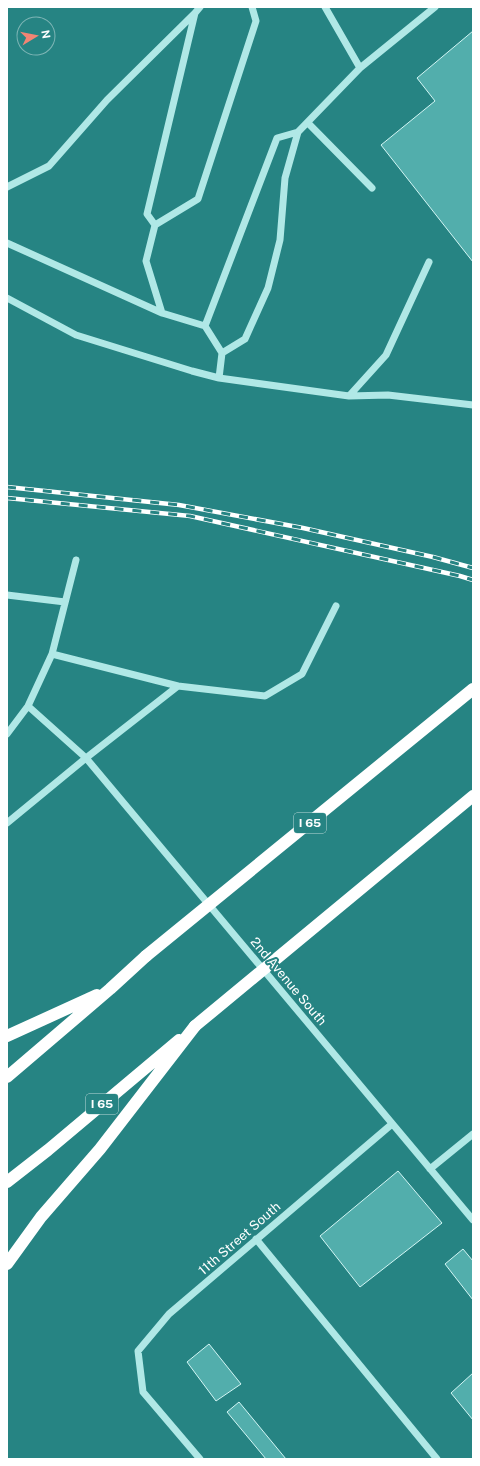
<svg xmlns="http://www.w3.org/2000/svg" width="480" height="1466" viewBox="0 0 480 1466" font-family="'Public Sans',sans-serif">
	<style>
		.building { fill: #52aeac; stroke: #d3f6f5 }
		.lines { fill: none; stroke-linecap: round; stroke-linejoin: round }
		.minor { stroke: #b0e8e6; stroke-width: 7 }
		.highway { stroke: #fff; stroke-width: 12 }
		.rail-casing { stroke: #fff; stroke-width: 4.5 }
		.rail { stroke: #268483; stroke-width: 3; stroke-dasharray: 9; stroke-linecap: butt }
		.highway-bridge { stroke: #fff; stroke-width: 12 }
		.labels { text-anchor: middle; stroke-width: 4; stroke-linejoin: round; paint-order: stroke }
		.shield { fill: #268483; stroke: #bedada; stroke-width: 1 }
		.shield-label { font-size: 12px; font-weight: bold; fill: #fff }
		.street-label { font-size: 13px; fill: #fff; stroke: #268483 }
	</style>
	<rect width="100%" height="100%" fill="#268483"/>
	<path class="building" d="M473,31V262L381,145L435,101L417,78Z
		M398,1171L442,1223L360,1287L320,1236Z
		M463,1249L473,1261V1300L445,1264Z
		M209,1344L241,1384L216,1401L187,1362Z
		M473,1373V1420L451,1393Z
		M239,1402L286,1459H266L227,1412Z"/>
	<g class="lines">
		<path class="minor" d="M195,13L147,214L155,225L198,199L256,21L252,7
			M360,68L435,7
			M308,123L372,188
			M7,187L49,166L107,100L195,13L200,7
			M7,243L162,313
			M7,298L76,335L192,371L219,378L222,353L205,326L162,313L146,261L155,225
			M205,326L277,138L298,132L360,68L325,7
			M222,353L245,339L268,288L280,240L285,178L298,132
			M219,378L349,396L386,355L429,262
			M349,396L388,395L473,405
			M76,560L52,654L178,686
			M7,595L65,602
			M28,706L86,758L473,1220
			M7,734L28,706L52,654
			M7,823L86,758L178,686L265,696L302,674L336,606
			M430,1169L473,1134
			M256,1239L437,1459
			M200,1459L143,1392L138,1351L169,1314L392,1124"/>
		<path class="highway" d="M7,1036L97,995
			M7,1077L110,989L146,956
			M7,1182L48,1150L179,1040
			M7,1264L41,1217L100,1149L195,1026"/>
		<defs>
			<path id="rail" d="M7,487L179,505L303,528L433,557L473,568
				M7,498L190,516L460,576L473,580"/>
		</defs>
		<use href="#rail" class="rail-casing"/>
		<use href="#rail" class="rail"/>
		<path class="highway-bridge" d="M146,956L473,689
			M195,1026L473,796"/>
	</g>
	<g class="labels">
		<g class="shield">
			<rect x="294" y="813" width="32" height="20" rx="3"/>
			<rect x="86" y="1094" width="32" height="20" rx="3"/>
		</g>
		<g class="shield-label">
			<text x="310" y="827">I 65</text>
			<text x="102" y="1108">I 65</text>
		</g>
		<g class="street-label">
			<text transform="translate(289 981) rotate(50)" y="5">2nd Avenue South</text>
			<text transform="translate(239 1238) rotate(-41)" y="5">11th Street South</text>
		</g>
	</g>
	<rect width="480" height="1466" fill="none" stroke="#ffffff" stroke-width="16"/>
	<g transform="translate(36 36) rotate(80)"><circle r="19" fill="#268483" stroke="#7db5b5"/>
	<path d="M0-3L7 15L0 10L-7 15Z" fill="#f18574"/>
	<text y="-6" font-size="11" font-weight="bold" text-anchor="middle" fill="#ffffff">N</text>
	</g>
</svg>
